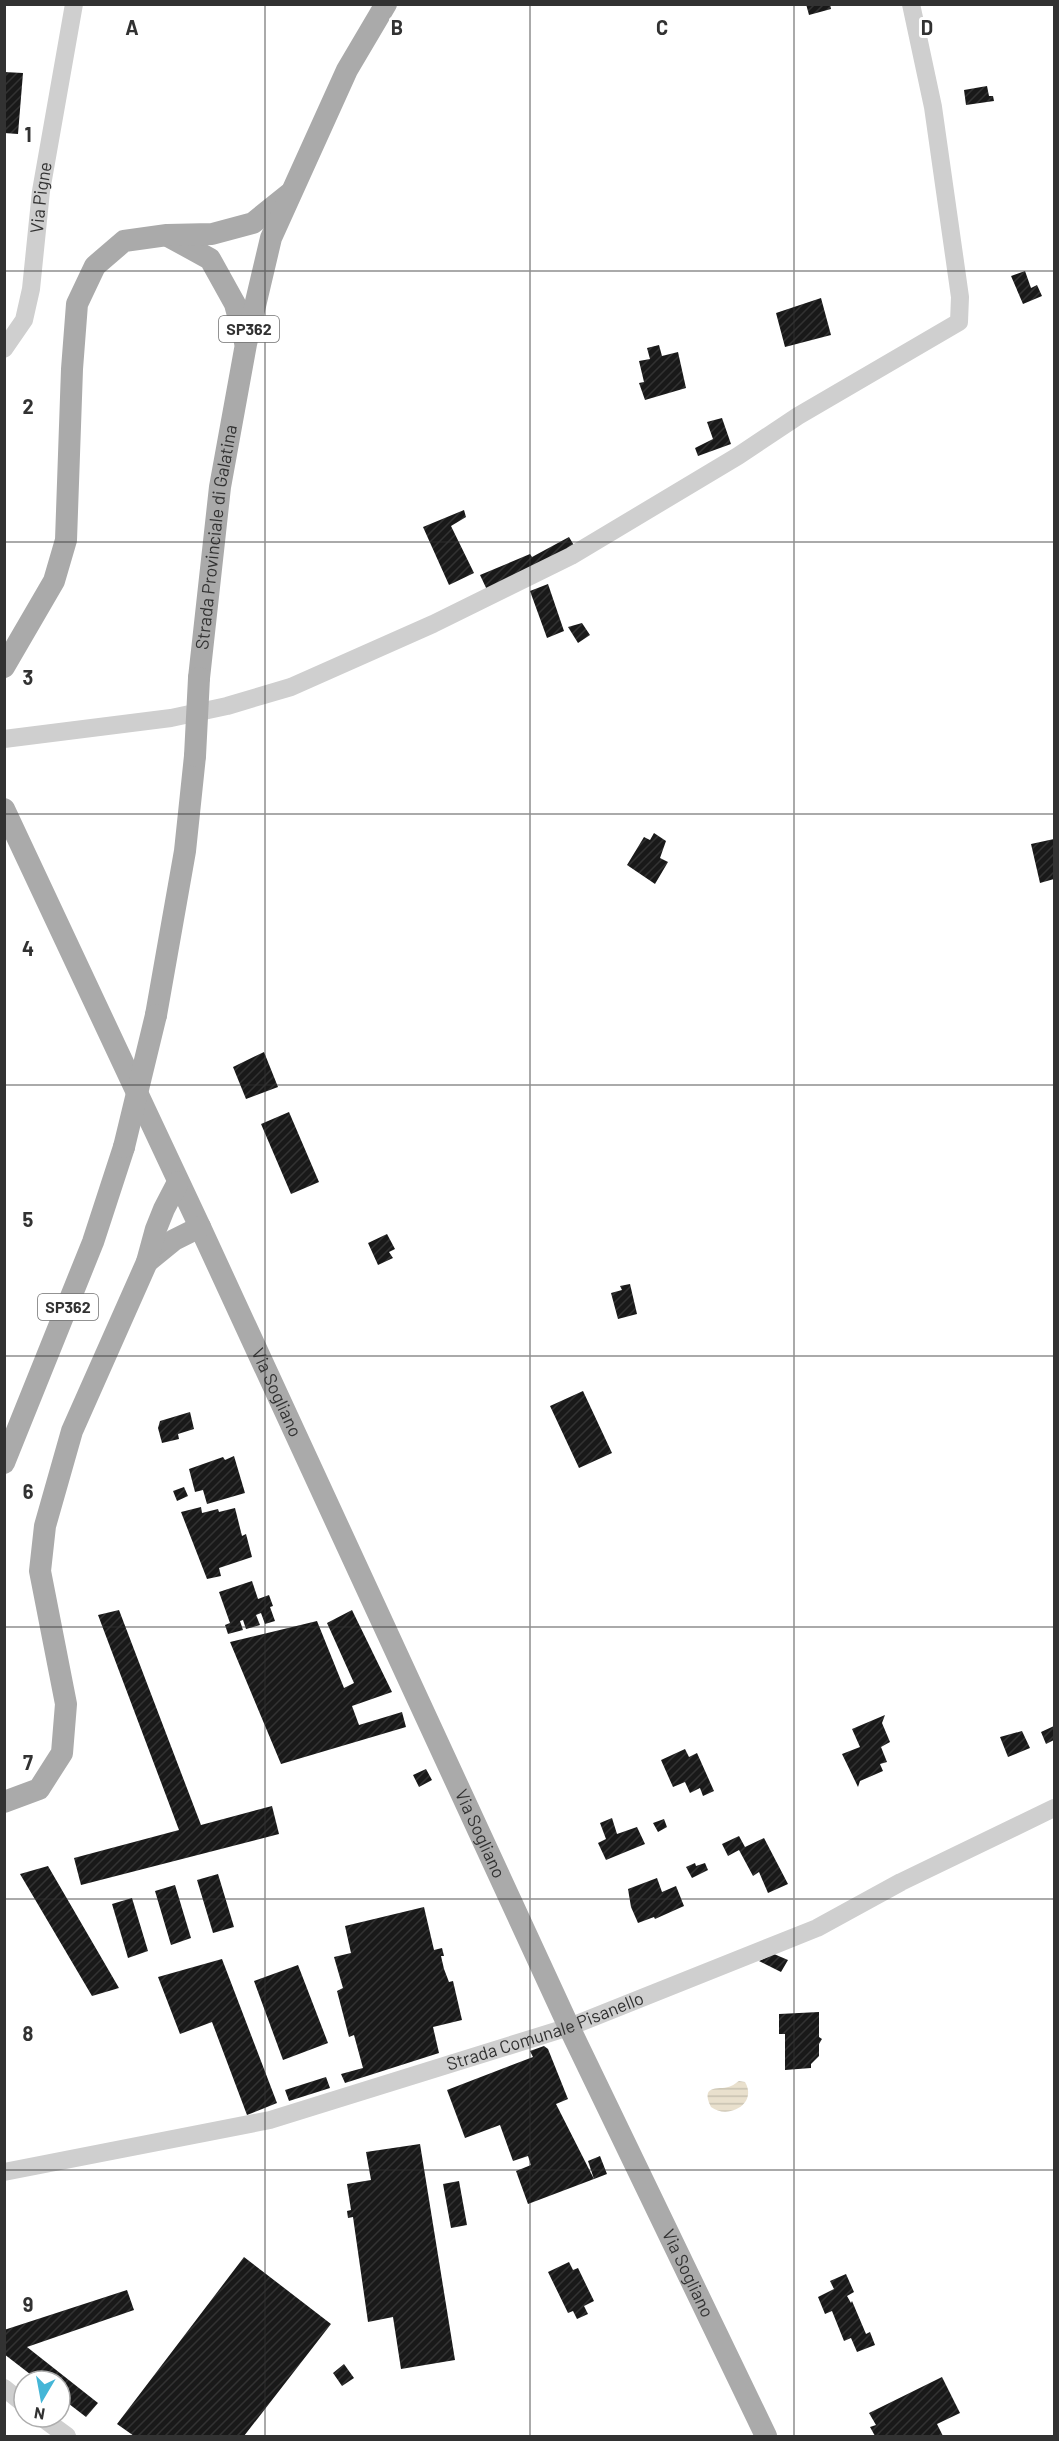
<svg xmlns="http://www.w3.org/2000/svg" width="1059" height="2441" viewBox="0 0 1059 2441" font-family="Barlow,sans-serif">
	<style>
		.water { fill: url(#water-rules) }
		.building { fill: url(#building-hatch) }
		.lines { fill: none; stroke-linecap: round; stroke-linejoin: round }
		.minor { stroke: #cfcfcf; stroke-width: 18 }
		.major { stroke: #aaa; stroke-width: 22 }
		.major-bridge { stroke: #aaa; stroke-width: 22 }
		.grid { fill: none; stroke: #323232; stroke-width: 1.5; stroke-opacity: 0.55 }
		.labels { text-anchor: middle; stroke-width: 6; stroke-linejoin: round; paint-order: stroke }
		.shield { fill: #fff; stroke: #707070; stroke-width: 1.5 }
		.shield-label { font-size: 16px; font-weight: bold; fill: #323232 }
		.street-label { font-size: 18px; fill: #323232; stroke: #fff }
		.grid-label { font-size: 20px; text-anchor: middle; font-weight: bold; fill: #323232; stroke: #fff; stroke-width: 6; stroke-linejoin: round; paint-order: stroke }
	</style>
	<defs>
		<pattern id="water-rules" width="6" height="5" patternUnits="userSpaceOnUse" patternTransform="scale(1.5)"><rect width="6" height="5" fill="#e9e0cd"/><path d="M0 2.5h6" fill="none" stroke="#c8c1b0"/></pattern>
		<pattern id="building-hatch" width="6" height="6" patternUnits="userSpaceOnUse" patternTransform="scale(1.5)"><rect width="6" height="6" fill="#191919"/><path d="M-1 1l2-2M0 6l6-6M5 7l2-2" fill="none" stroke="#323232"/></pattern>
	</defs>
	<rect width="100%" height="100%" fill="#fff"/>
	<path class="water" d="M739,2081L745,2082C758,2104 728,2120 711,2107C699,2082 722,2091 731,2086C734,2085 737,2082 739,2081Z"/>
	<path class="building" d="M806,4H830L831,9L809,15Z
		M4,72L23,73L18,134L4,133Z
		M987,86L989,96H993L994,101L966,105L964,90Z
		M1025,271L1031,288L1037,285L1042,296L1023,304L1011,276Z
		M821,298L831,335L785,347L776,313Z
		M659,345L662,356L678,352L686,388L645,400L639,383L644,382L639,361L650,359L647,348Z
		M722,418L731,444L698,456L695,448L713,439L707,422Z
		M464,510L466,517L451,526L474,573L449,585L423,527Z
		M569,537L575,547L488,592L480,575L530,554L532,557Z
		M548,584L564,631L547,638L530,591Z
		M582,623L590,635L578,643L568,627Z
		M654,833L666,841L660,858L668,862L655,884L627,865L644,837L650,840Z
		M1054,839V879L1040,883L1031,844Z
		M264,1052L278,1087L246,1099L233,1067Z
		M289,1112L319,1182L291,1194L261,1124Z
		M387,1234L395,1249L389,1252L393,1258L378,1265L368,1243Z
		M630,1284L637,1314L618,1319L611,1293L622,1290L620,1286Z
		M583,1391L612,1453L579,1468L550,1406Z
		M190,1412L194,1429L178,1434L179,1439L162,1443L158,1428L160,1421Z
		M234,1456L245,1493L207,1504L203,1490L195,1492L189,1469L223,1457L225,1460Z
		M184,1487L188,1496L177,1501L173,1491Z
		M201,1507L202,1513L218,1509L219,1512L235,1508L242,1536L246,1534L252,1557L219,1568L221,1576L207,1579L181,1512Z
		M252,1581L258,1599L269,1595L273,1606L270,1607L275,1621L265,1624L261,1613L256,1615L260,1625L246,1629L243,1620L240,1621L243,1630L228,1634L225,1625L230,1623L219,1592Z
		M119,1610L201,1825L272,1806L279,1834L81,1885L74,1858L179,1830L98,1615Z
		M352,1610L392,1692L352,1706L359,1725L402,1712L406,1727L281,1764L230,1642L317,1621L344,1688L354,1683L327,1623Z
		M885,1715L882,1723L890,1742L881,1747L887,1762L880,1764L883,1771L860,1781L858,1787L842,1754L860,1747L852,1729Z
		M1054,1726V1740L1046,1744L1041,1732Z
		M1022,1731L1030,1748L1008,1757L1000,1737Z
		M685,1749L689,1757L697,1753L714,1791L703,1796L700,1788L690,1793L685,1782L673,1787L661,1760Z
		M426,1769L432,1780L419,1787L413,1775Z
		M612,1818L617,1834L637,1827L645,1844L606,1860L598,1843L606,1839L600,1823Z
		M664,1819L667,1827L658,1832L653,1823Z
		M739,1836L745,1847L764,1838L788,1884L768,1893L759,1872L753,1876L739,1850L728,1856L722,1844Z
		M695,1863L696,1866L705,1863L708,1870L692,1878L686,1867Z
		M48,1866L119,1988L92,1996L20,1874Z
		M218,1874L234,1927L213,1933L197,1880Z
		M657,1878L662,1892L676,1886L684,1906L655,1919L654,1917L638,1923L631,1907L628,1889Z
		M175,1885L191,1938L171,1945L155,1891Z
		M132,1898L148,1951L128,1958L112,1904Z
		M424,1907L434,1950L442,1948L444,1956H441L444,1969L449,1982L453,1981L462,2020L433,2027L439,2053L345,2083L341,2074L363,2068L354,2035L349,2037L337,1991L343,1988L334,1957L351,1953L345,1926Z
		M774,1954L788,1960L781,1972L759,1961Z
		M222,1959L277,2103L247,2115L212,2022L180,2034L158,1977Z
		M298,1965L328,2043L283,2060L254,1981Z
		M819,2012V2037L822,2039L819,2044V2056L811,2064V2068L785,2070V2034H779V2014Z
		M544,2046L548,2049L568,2099L556,2104L594,2179L588,2161L600,2156L607,2174L594,2179L528,2204L516,2171L531,2165L528,2156L513,2161L500,2125L465,2138L447,2090L533,2057L530,2051Z
		M326,2077L330,2088L289,2101L285,2090Z
		M420,2144L455,2360L401,2369L393,2317L368,2322L353,2217L348,2218L347,2211L351,2210L347,2184L371,2180L366,2152Z
		M459,2181L467,2225L451,2228L443,2184Z
		M244,2257L331,2324L244,2436H134L117,2424Z
		M569,2262L573,2270L578,2268L594,2301L584,2306L588,2314L577,2319L573,2311L568,2313L548,2272Z
		M846,2274L854,2292L847,2296L851,2303L852,2301L866,2334L870,2332L875,2345L857,2352L851,2338L844,2341L832,2311L825,2314L818,2297L834,2289L830,2281Z
		M127,2290L134,2310L27,2347L98,2403L86,2417L60,2397V2381H39L4,2354V2330Z
		M344,2364L354,2378L342,2386L333,2373Z
		M942,2377L960,2413L937,2424L943,2436H875L870,2427L876,2425L869,2413Z"/>
	<g class="lines">
		<g class="minor">
			<path id="s1" d="M4,349L24,320L31,289L41,191L74,4"/>
			<path d="M4,739L171,718L227,706L291,687L433,624L571,556L738,456L798,416L959,322L960,297L933,107L911,4"/>
			<path id="s2" d="M4,2172L270,2120L569,2027L817,1928L901,1882L1054,1808"/>
			<path d="M4,2388L24,2404"/>
			<path d="M41,2417L67,2436"/>
		</g>
		<g class="major">
			<path d="M168,236L210,259L235,304L245,342"/>
			<path d="M4,667L54,581L66,540L72,369L77,304L95,266L124,241L167,235L212,234L253,223L289,194"/>
			<path id="s3" d="M199,678L220,487L246,344L271,238L347,70L386,4"/>
			<path id="s4" d="M4,809L200,1227L569,2027L766,2436"/>
			<path d="M156,1015L185,851L195,756"/>
			<path d="M147,1262L174,1240L200,1227"/>
			<path d="M4,1463L93,1242L124,1147"/>
			<path d="M4,1802L39,1789L62,1753L66,1704L40,1571L45,1526L72,1431L147,1262L156,1229L164,1209L178,1182"/>
		</g>
		<path class="major-bridge" d="M195,756L199,678
			M124,1147L156,1015"/>
	</g>
	<path class="grid" d="M265,4V2436M530,4V2436M794,4V2436M4,271H1054M4,542H1054M4,814H1054M4,1085H1054M4,1356H1054M4,1627H1054M4,1899H1054M4,2170H1054"/>
	<g class="labels">
		<g class="shield">
			<rect x="219" y="316" width="60" height="26" rx="4.5"/>
			<rect x="38" y="1294" width="60" height="26" rx="4.5"/>
		</g>
		<g class="shield-label">
			<text x="249" y="335">SP362</text>
			<text x="68" y="1313">SP362</text>
		</g>
		<g class="street-label">
			<text dy="6" stroke="none"><textPath href="#s1" startOffset="159">Via Pigne</textPath></text>
			<text dy="6" stroke="none"><textPath href="#s3" startOffset="142">Strada Provinciale di Galatina</textPath></text>
			<text dy="6" stroke="none"><textPath href="#s4" startOffset="644">Via Sogliano</textPath></text>
			<text dy="6" stroke="none"><textPath href="#s4" startOffset="1130">Via Sogliano</textPath></text>
			<text dy="6" stroke="none"><textPath href="#s2" startOffset="560">Strada Comunale Pisanello</textPath></text>
			<text dy="6" stroke="none"><textPath href="#s4" startOffset="1616">Via Sogliano</textPath></text>
		</g>
	</g>
	<g class="grid-label">
		<text x="132" y="35">A</text>
		<text x="397" y="35">B</text>
		<text x="662" y="35">C</text>
		<text x="927" y="35">D</text>
		<text x="28" y="142">1</text>
		<text x="28" y="414">2</text>
		<text x="28" y="685">3</text>
		<text x="28" y="956">4</text>
		<text x="28" y="1227">5</text>
		<text x="28" y="1499">6</text>
		<text x="28" y="1770">7</text>
		<text x="28" y="2041">8</text>
		<text x="28" y="2312">9</text>
	</g>
	<rect width="1059" height="2441" fill="none" stroke="#323232" stroke-width="12"/>
	<g transform="translate(42 2399) rotate(190)"><circle r="28" fill="#ffffff" stroke="#adadad" stroke-width="1.5"/>
	<path d="M0-4.5L10 22L0 15L-10 22Z" fill="#45b6d7"/>
	<text y="-9" font-size="16" font-weight="bold" text-anchor="middle" fill="#323232">N</text>
	</g>
</svg>
